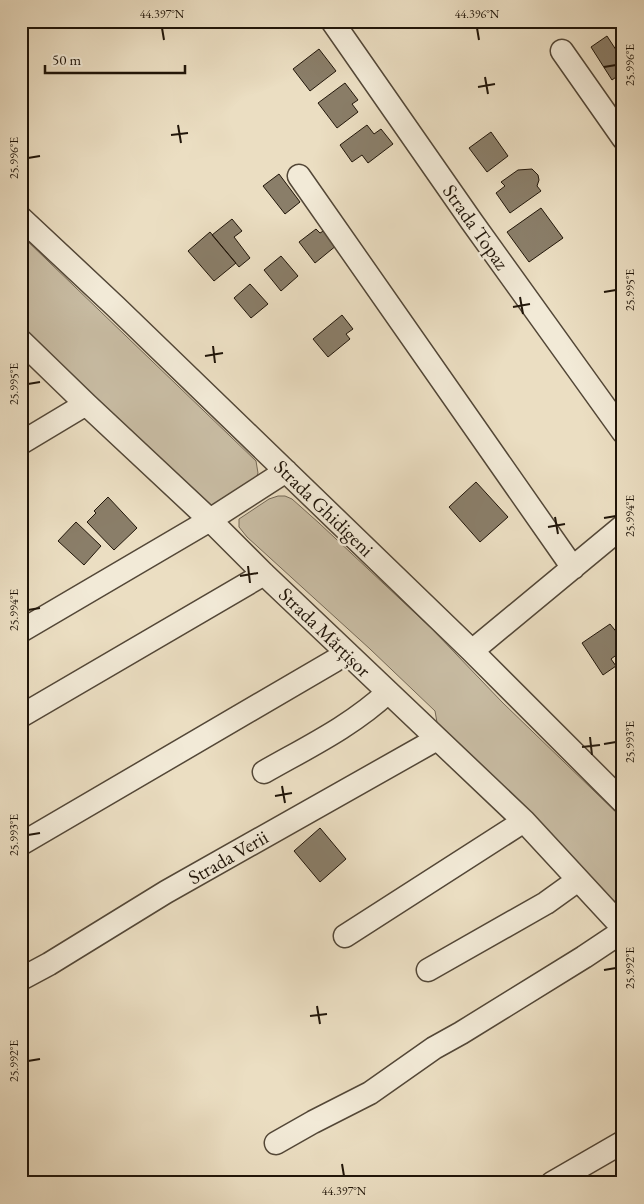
<svg xmlns="http://www.w3.org/2000/svg" width="644" height="1204" viewBox="0 0 644 1204" font-family="'EB Garamond',serif">
	<style>
		.green { fill: #c8bca3; stroke: #746856 }
		.building { fill: #8a7e69; stroke: #201509 }
		.lines { fill: none; stroke-linecap: round; stroke-linejoin: round }
		.minor-casing { stroke: #534737; stroke-width: 25 }
		.minor { stroke: #f2ead7; stroke-width: 22 }
		.ticks { fill: none; stroke: #201509; stroke-width: 2 }
		.labels { text-anchor: middle; stroke-width: 5; stroke-linejoin: round; paint-order: stroke }
		.street-label { font-size: 20px; fill: #201509; stroke: #f2ead7 }
		.neatline { fill: none; stroke: #201509; stroke-width: 2 }
		.ticks-label { font-size: 12px; text-anchor: middle; fill: #201509 }
	</style>
	<rect width="100%" height="100%" fill="#ebdec2"/>
	<filter id="stains"><feTurbulence type="fractalNoise" baseFrequency=".004" numOctaves="4"/><feColorMatrix values="0 0 0 0 .2 0 0 0 0 .09 0 0 0 0 .02 0 0 0 .5 -.17"/></filter>
	<radialGradient id="worn" r=".72"><stop offset=".6" stop-color="#630" stop-opacity="0"/><stop offset="1" stop-color="#630" stop-opacity=".3"/></radialGradient>
	<path class="green" d="M21,235L256,461L258,473L255,481L212,506L203,502L21,327Z
		M278,496H285L292,499L319,523L432,629L503,703L623,819V917L438,728L435,711L370,649L247,537L239,527V519L269,499Z"/>
	<path class="building" d="M607,36L620,56L623,53V72L612,80L591,47Z
		M319,49L336,71L310,91L293,69Z
		M345,83L358,100L352,104L358,112L337,128L318,103Z
		M367,125L374,134L381,129L393,144L368,163L362,155L352,162L340,145Z
		M491,132L508,156L487,172L469,148Z
		M532,169L538,175L539,180L537,186L541,191L510,213L496,193L505,186L501,182L518,170Z
		M279,174L300,202L285,214L263,186Z
		M541,208L563,238L529,262L507,232Z
		M232,219L242,231L234,237L250,258L239,267L212,235Z
		M316,229L320,233L325,230L337,245L315,263L299,242Z
		M210,232L236,263L214,281L188,251Z
		M281,256L298,276L281,291L264,270Z
		M250,284L268,304L251,318L234,298Z
		M342,315L353,329L346,334L350,339L328,357L313,339Z
		M476,482L508,517L480,542L449,507Z
		M108,497L137,528L114,550L87,522L96,513L94,511Z
		M76,522L101,546L84,565L58,541Z
		M21,569L28,575L21,581Z
		M610,624L623,640V650L611,659L616,666L603,675L582,643Z
		M320,828L346,859L320,882L294,851Z"/>
	<g class="lines">
		<defs>
			<path id="minor" d="M332,21L472,222L623,432
				M562,51L623,138
				M299,176L573,568
				M21,218L116,307L472,651L623,802
				M21,341L86,404L210,520L264,574L524,821L623,928
				M21,443L86,404
				M21,631L210,520L286,471
				M472,651L623,526
				M21,716L264,574
				M264,772C306,748 352,726 388,692
				M21,844L334,661L346,652
				M345,936L524,821
				M428,970L546,903L578,880
				M21,979L49,964L166,892L437,739
				M276,1143L313,1122L370,1093L434,1048L461,1033L584,957L623,931
				M552,1183L623,1142"/>
		</defs>
		<use href="#minor" class="minor-casing"/>
		<use href="#minor" class="minor"/>
	</g>
	<path class="ticks" d="M162,28L164,40M477,28L479,40M604,67L616,65M485,77L488,94M478,87L495,84M178,125L181,143M171,135L188,133M28,158L40,156M604,292L616,290M520,297L523,314M513,307L530,304M213,346L215,363M205,356L223,353M28,384L40,382M555,517L558,534M604,518L616,516M548,527L565,524M248,566L250,583M240,576L258,573M28,610L40,608M590,737L592,755M604,744L616,742M582,747L600,745M282,786L285,803M275,796L292,793M28,835L40,833M604,970L616,968M317,1006L320,1024M310,1016L327,1014M28,1061L40,1059M342,1164L344,1176"/>
	<g class="labels">
		<g class="street-label">
			<text transform="translate(476 227) rotate(55)" y="7">Strada Topaz</text>
			<text transform="translate(324 508) rotate(44)" y="7">Strada Ghidigeni</text>
			<text transform="translate(325 632) rotate(44)" y="7">Strada Mărțișor</text>
			<text transform="translate(228 857) rotate(-30)" y="7">Strada Verii</text>
		</g>
	</g>
	<rect width="644" height="1204" fill="none" stroke="#ebdec2" stroke-width="55"/>
	<path d="M45 65v8h140v-8" fill="none" stroke="#201509" stroke-width="2.5"/>
	<text x="52" y="65" font-size="15" fill="#201509" stroke="#f2ead7" stroke-width="4" paint-order="stroke">50 m</text>
	<rect x="28" y="28" width="588" height="1148" class="neatline"/>
	<g class="ticks-label">
		<text x="162" y="18">44.397°N</text>
		<text x="477" y="18">44.396°N</text>
		<text transform="translate(630 65) rotate(-90)" y="4">25.996°E</text>
		<text transform="translate(14 158) rotate(-90)" y="4">25.996°E</text>
		<text transform="translate(630 290) rotate(-90)" y="4">25.995°E</text>
		<text transform="translate(14 384) rotate(-90)" y="4">25.995°E</text>
		<text transform="translate(630 516) rotate(-90)" y="4">25.994°E</text>
		<text transform="translate(14 610) rotate(-90)" y="4">25.994°E</text>
		<text transform="translate(630 742) rotate(-90)" y="4">25.993°E</text>
		<text transform="translate(14 835) rotate(-90)" y="4">25.993°E</text>
		<text transform="translate(630 968) rotate(-90)" y="4">25.992°E</text>
		<text transform="translate(14 1061) rotate(-90)" y="4">25.992°E</text>
		<text x="344" y="1195">44.397°N</text>
	</g>
	<rect width="100%" height="100%" filter="url(#stains)"/>
	<rect width="100%" height="100%" fill="url(#worn)"/>
</svg>
